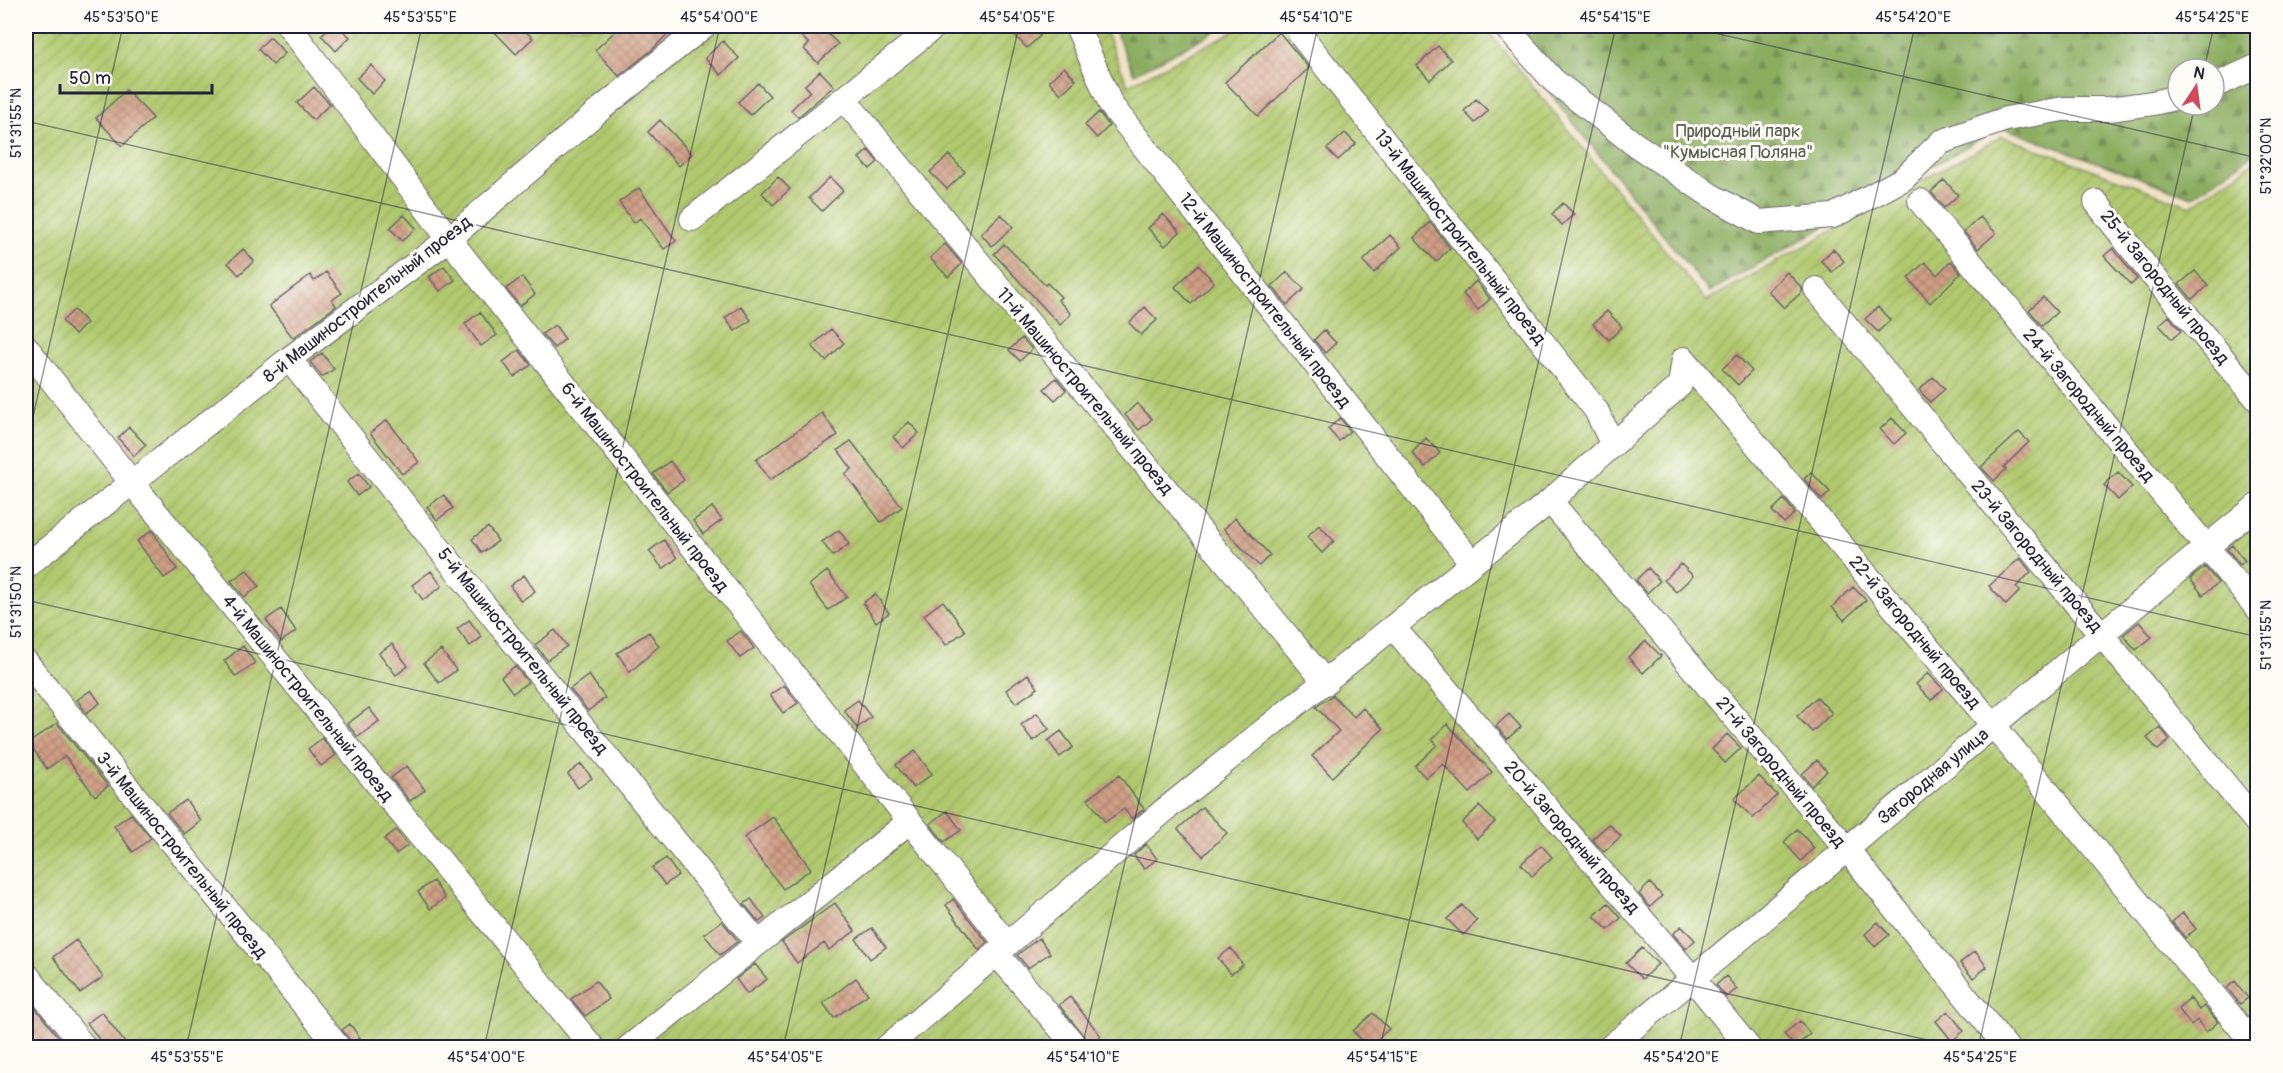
<svg xmlns="http://www.w3.org/2000/svg" width="2283" height="1073" viewBox="0 0 2283 1073" font-family="Pangolin,sans-serif">
	<style>
		.forest { fill: url(#forest-firs); stroke: #57684e; stroke-width: 1.5; fill-rule: evenodd }
		.garden { fill: url(#garden-furrows); stroke: #6a7654; stroke-width: 1.5 }
		.building { fill: url(#building-cross-hatch) }
		.lines { fill: none; stroke-linecap: round; stroke-linejoin: round }
		.minor-casing { stroke: #6a656b; stroke-width: 26 }
		.minor { stroke: #fff; stroke-width: 24 }
		.ticks { fill: none; stroke: #22223b; stroke-width: 1.5; stroke-opacity: 0.45 }
		.labels { text-anchor: middle; stroke-width: 6; stroke-linejoin: round; paint-order: stroke }
		.park-label { font-size: 18px; fill: #545c4d; stroke: #fdfcf7 }
		.street-label { font-size: 18px; fill: #22223b; stroke: #fdfcf7 }
		.neatline { fill: none; stroke: #22223b; stroke-width: 2 }
		.ticks-label { font-size: 15px; text-anchor: middle; fill: #22223b }
	</style>
	<defs>
		<pattern id="forest-firs" width="22" height="20" patternUnits="userSpaceOnUse" patternTransform="scale(1.5)"><rect width="22" height="20" fill="#8cad61"/><path d="M5 1l3.5 6h-7zM16 11l3.5 6h-7z" fill="#728c51"/></pattern>
		<pattern id="garden-furrows" width="10" height="10" patternUnits="userSpaceOnUse" patternTransform="scale(1.5)"><rect width="10" height="10" fill="#b1c96e"/><path d="M-1 1l2-2M0 10L10 0M9 11l2-2" fill="none" stroke="#98ac60"/></pattern>
		<pattern id="building-cross-hatch" width="8" height="8" patternUnits="userSpaceOnUse" patternTransform="scale(1.5)"><rect width="8" height="8" fill="#d19f85"/><path d="M0 0l8 8M0 8l8-8" fill="none" stroke="#a9816e"/></pattern>
	</defs>
	<rect width="100%" height="100%" fill="#fdfcf7"/>
	<filter id="ink" filterUnits="userSpaceOnUse"><feTurbulence type="fractalNoise" baseFrequency=".0167" numOctaves="2"/><feDisplacementMap in="SourceGraphic" scale="12" xChannelSelector="R" yChannelSelector="G"/><feConvolveMatrix kernelMatrix="1 2 1 2 8 2 1 2 1" color-interpolation-filters="sRGB"/></filter>
	<filter id="wash" filterUnits="userSpaceOnUse"><feTurbulence type="fractalNoise" baseFrequency=".008" numOctaves="4" result="noise"/><feDisplacementMap in="SourceGraphic" scale="24" xChannelSelector="R" yChannelSelector="G"/><feGaussianBlur stdDeviation="1.35" result="paint"/><feColorMatrix in="noise" values="0 0 0 0 0 0 0 0 0 0 0 0 0 0 0 0 0 1.4 0 .05"/><feComposite in="paint" operator="in"/></filter>
	<g filter="url(#wash)">
		<rect width="100%" height="100%" fill="#f0e2c5"/>
		<path class="forest" d="M1113,26H1225L1134,74Z
			M1496,26H2257V152L2192,197L2001,127L1709,292ZM2178,69H2214V105H2178Z"/>
		<path class="garden" d="M26,26H1103L1128,85L1244,26H1484L1706,301L2002,136L2190,206L2257,160V1047H26Z"/>
		<g id="blocks">
			<path class="building" d="M331,26H338L350,37L336,51L321,35Z
				M489,26H520L533,38L516,54Z
				M621,26H675L653,49L619,76L595,50Z
				M791,26H820L838,44L818,63L804,49L809,44Z
				M1026,26H1030L1040,36L1027,48L1015,36Z
				M1279,32L1309,68L1258,116L1225,82Z
				M270,37L285,53L273,65L258,49Z
				M723,41L739,58L721,75L705,58Z
				M1438,46L1451,60L1430,80L1417,66Z
				M371,65L385,81L372,94L357,78Z
				M1064,67L1076,80L1061,94L1049,81Z
				M820,71L834,86L798,117L791,110L810,91L805,85Z
				M758,83L770,96L750,115L738,102Z
				M314,87L330,104L313,120L297,103Z
				M126,90L153,118L122,146L96,118Z
				M1476,99L1488,111L1475,123L1464,111Z
				M1099,112L1109,126L1097,138L1085,125Z
				M660,120L692,154L679,166L648,132Z
				M1345,133L1356,144L1338,160L1327,149Z
				M868,150L878,162L870,169L859,158Z
				M949,155L965,172L947,189L930,172Z
				M778,177L790,189L773,205L762,193Z
				M830,177L843,191L822,211L809,198Z
				M1944,180L1958,195L1944,208L1931,192Z
				M639,188L676,241L664,249L640,218L634,223L619,202Z
				M1563,203L1574,214L1562,225L1552,214Z
				M1001,214L1013,227L992,246L981,234Z
				M1163,214L1180,232L1165,246L1148,228Z
				M404,215L416,228L402,241L390,228Z
				M1980,217L1996,233L1978,249L1964,232Z
				M1430,222L1450,248L1436,262L1414,238Z
				M1390,235L1401,247L1374,273L1363,261Z
				M945,244L962,264L948,277L930,258Z
				M1004,244L1045,285L1047,283L1061,297L1058,300L1071,314L1060,325L994,254Z
				M2113,248L2137,279L2131,285L2104,256Z
				M243,249L254,261L239,275L228,263Z
				M1833,249L1844,261L1832,272L1821,261Z
				M1951,261L1961,273L1930,303L1908,278L1925,262L1937,275Z
				M1198,265L1214,282L1191,304L1175,287Z
				M444,266L455,280L440,291L429,277Z
				M2195,271L2208,286L2192,299L2179,284Z
				M326,272L342,293L332,300L336,306L293,338L269,306L310,275L314,281Z
				M1287,272L1304,289L1287,305L1272,286Z
				M1787,272L1802,288V292L1784,308L1768,291Z
				M522,277L535,294L520,306L506,289Z
				M1476,281L1490,299L1478,310L1463,294Z
				M2043,297L2057,312L2042,326L2029,310Z
				M741,306L751,320L735,331L725,318Z
				M1145,307L1157,320L1141,335L1129,323Z
				M1878,307L1890,320L1878,332L1865,319Z
				M74,310L87,323L75,335L62,321Z
				M1607,311L1622,327L1609,340L1593,324Z
				M480,312L497,335L481,346L465,324Z
				M2169,316L2181,331L2172,339L2159,325Z
				M555,325L565,339L554,348L542,334Z
				M831,329L844,343L826,361L812,346Z
				M1324,330L1336,343L1325,353L1314,340Z
				M1022,338L1032,349L1020,361L1009,350Z
				M519,350L531,365L514,377L503,362Z
				M322,353L334,369L322,377L310,362Z
				M1737,355L1752,371L1738,385L1722,369Z
				M1933,377L1945,389L1930,402L1919,390Z
				M1056,378L1066,390L1055,400L1044,389Z
				M1137,403L1152,419L1139,430L1125,415Z
				M822,413L838,435L770,480L756,460Z
				M1340,418L1350,431L1339,441L1328,429Z
				M1892,418L1906,433L1894,444L1880,429Z
				M387,420L419,462L402,474L370,433Z
				M909,422L919,433L903,448L893,437Z
				M129,427L146,445L134,456L118,438Z
				M2019,432L2029,442L2004,467L2006,469L1994,481L1981,467Z
				M1426,438L1440,453L1425,467L1412,453Z
				M851,441L902,507L881,522L845,474L852,469L838,450Z
				M670,461L684,480L667,492L653,474Z
				M1811,472L1830,492L1822,500L1804,479Z
				M2118,472L2132,487L2118,500L2104,485Z
				M359,473L369,487L357,496L347,482Z
				M444,495L453,508L437,520L427,507Z
				M1784,499L1795,513L1784,523L1772,511Z
				M712,507L722,520L703,534L693,521Z
				M1235,518L1270,555L1259,566L1224,529Z
				M1319,525L1334,541L1322,553L1307,537Z
				M488,527L498,541L482,553L472,539Z
				M152,530L177,569L164,578L137,541Z
				M839,530L849,544L833,556L822,542Z
				M664,540L677,558L663,569L649,551Z
				M2232,545L2245,561L2240,565L2227,549Z
				M2020,558L2031,572L2016,587L2020,591L2006,605L1989,586Z
				M1681,564L1693,576L1676,592L1664,580Z
				M2205,567L2218,583L2203,595L2190,579Z
				M1648,568L1660,581L1647,593L1636,580Z
				M247,570L259,586L244,597L231,581Z
				M431,571L442,586L423,600L412,585Z
				M827,571L847,597L828,610L809,585Z
				M524,575L535,591L521,601L510,586Z
				M1853,587L1866,600L1844,620L1832,607Z
				M875,594L889,613L876,622L863,603Z
				M943,601L965,631L946,645L924,615Z
				M281,609L296,631L281,642L266,620Z
				M469,620L482,637L470,646L457,629Z
				M2139,622L2152,637L2136,650L2123,635Z
				M555,630L567,646L547,660L535,645Z
				M741,631L754,648L740,658L727,641Z
				M649,632L659,646L630,672L617,653Z
				M1646,641L1661,656L1643,673L1628,657Z
				M392,644L408,666L396,675L379,653Z
				M243,646L255,663L236,677L224,661Z
				M441,650L456,670L439,683L424,663Z
				M515,666L528,682L513,693L501,677Z
				M1928,673L1943,689L1931,700L1916,684Z
				M1028,674L1038,688L1016,703L1006,690Z
				M589,675L605,698L588,711L570,689Z
				M784,685L798,703L783,713L770,695Z
				M91,690L100,703L86,713L77,700Z
				M1333,695L1354,717L1363,708L1383,729L1332,777L1312,756L1339,731L1316,707Z
				M1817,697L1832,713L1812,732L1797,716Z
				M858,700L871,717L857,728L844,710Z
				M369,708L379,721L358,737L347,724Z
				M1037,713L1049,729L1033,741L1021,725Z
				M1509,714L1521,727L1507,739L1496,726Z
				M57,723L108,786L95,796L65,756L47,769L29,743Z
				M1447,724L1492,772L1470,793L1443,764L1426,778L1415,766L1437,745L1432,739Z
				M2160,727L2170,740L2158,750L2147,738Z
				M1061,731L1073,747L1060,757L1048,741Z
				M1727,734L1741,748L1725,763L1712,749Z
				M322,738L336,755L321,766L308,749Z
				M915,751L932,774L913,788L896,765Z
				M1817,760L1827,771L1812,786L1802,774Z
				M581,764L592,778L578,788L568,774Z
				M407,766L425,790L410,801L391,778Z
				M1119,775L1144,809L1132,819L1124,809L1105,822L1088,799Z
				M1759,776L1777,795L1753,818L1734,799Z
				M186,800L201,821L184,834L167,813Z
				M1479,806L1495,822L1477,839L1462,823Z
				M1202,807L1227,833L1203,856L1178,829Z
				M947,811L961,830L944,842L930,824Z
				M131,814L151,838L133,852L114,826Z
				M773,817L811,869L783,889L744,838Z
				M1609,824L1621,836L1604,852L1592,839Z
				M1797,829L1814,848L1801,861L1784,842Z
				M396,830L408,845L396,854L384,839Z
				M1146,844L1157,859L1144,869L1134,855Z
				M1541,845L1552,857L1532,876L1521,864Z
				M666,858L678,875L665,885L652,868Z
				M433,881L445,898L430,909L418,892Z
				M1650,883L1662,896L1650,907L1639,894Z
				M751,899L765,918L759,922L744,904Z
				M953,899L987,942L979,950L946,905Z
				M835,903L855,931L829,950L824,943L797,963L782,942Z
				M1608,903L1621,918L1608,930L1594,916Z
				M1462,905L1477,921L1463,935L1447,919Z
				M2183,913L2196,929L2185,938L2172,922Z
				M722,921L738,941L720,955L704,934Z
				M1878,922L1889,935L1875,947L1865,934Z
				M1681,926L1695,940L1686,949L1673,934Z
				M872,928L886,947L870,959L856,939Z
				M1039,938L1050,953L1028,968L1017,955Z
				M76,940L103,977L80,993L53,957Z
				M1231,948L1243,965L1231,974L1218,958Z
				M1642,948L1658,964L1642,979L1626,963Z
				M1975,951L1987,967L1973,978L1960,963Z
				M755,964L767,979L747,994L736,979Z
				M1726,976L1737,989L1726,997L1716,985Z
				M856,978L868,994L834,1018L823,1003Z
				M596,981L609,999L585,1016L571,999Z
				M2235,981L2248,998L2240,1004L2227,988Z
				M26,996L66,1047H29L38,1041L26,1024Z
				M1070,997L1101,1036L1090,1044L1059,1005Z
				M2190,998L2199,1010L2204,1006L2218,1022L2206,1032L2197,1020L2191,1025L2178,1008Z
				M1948,1011L1964,1031L1952,1041L1936,1021Z
				M102,1012L128,1047H105L87,1023Z
				M1373,1013L1389,1029L1369,1047L1353,1031Z
				M1800,1021L1810,1034L1795,1047L1784,1034Z
				M350,1024L360,1038L352,1044L342,1030Z"/>
		</g>
	</g>
	<g filter="url(#ink)">
		<use href="#blocks" fill-opacity="0" stroke="#6a656b" stroke-width="1.5"/>
		<g class="lines">
			<defs>
				<path id="minor" d="M289,26L449,239L1007,944
					M1077,26L1111,105L1472,563
					M1505,26L1553,80L1633,143L1710,195L1759,222L1833,216L1903,179L1941,142L2006,119L2063,109H2109L2153,103L2178,97
					M1300,34L1596,410L1613,445
					M2214,86L2258,66
					M844,99L1326,683
					M1920,201L2258,609
					M2096,202L2150,272L2258,400
					M692,219L935,26
					M1816,289L2258,824
					M26,347L132,483L593,1048
					M289,359L508,635L758,943
					M1684,359L1994,726L2257,1048
					M1550,501L1846,848L2007,1048
					M26,566L289,359L449,239L602,108L704,26
					M1393,627L1693,979L1749,1048
					M26,662L339,1048
					M996,953L1077,1048
					M26,974L85,1048
					M628,1048L910,821
					M886,1048L1166,809L1550,501L1680,385L1684,359
					M1609,1048C1827,869 2039,683 2258,505"/>
			</defs>
			<use href="#minor" class="minor-casing"/>
			<use href="#minor" class="minor"/>
		</g>
	</g>
	<path class="ticks" d="M1684,26L2258,158M2204,69L2214,26M26,121L2258,637M26,447L123,26M26,600L1962,1048M186,1048L422,26M484,1048L720,26M783,1048L1019,26M1082,1048L1318,26M1380,1048L1616,26M1679,1048L1915,26M1978,1048L2195,105"/>
	<g class="labels">
		<g class="park-label">
			<text x="1738" y="137">Природный парк<tspan x="1738" dy="21">"Кумысная Поляна"</tspan></text>
		</g>
		<g class="street-label">
			<text transform="translate(1460 237) rotate(52)" y="6">13-й Машиностроительный проезд</text>
			<text transform="translate(2165 287) rotate(51)" y="6">25-й Загородный проезд</text>
			<text transform="translate(367 299) rotate(-38)" y="6">8-й Машиностроительный проезд</text>
			<text transform="translate(1265 300) rotate(52)" y="6">12-й Машиностроительный проезд</text>
			<text transform="translate(1085 391) rotate(50)" y="6">11-й Машиностроительный проезд</text>
			<text transform="translate(2089 405) rotate(50)" y="6">24-й Загородный проезд</text>
			<text transform="translate(645 487) rotate(52)" y="6">6-й Машиностроительный проезд</text>
			<text transform="translate(2037 556) rotate(50)" y="6">23-й Загородный проезд</text>
			<text transform="translate(1915 632) rotate(50)" y="6">22-й Загородный проезд</text>
			<text transform="translate(523 651) rotate(51)" y="6">5-й Машиностроительный проезд</text>
			<text transform="translate(308 698) rotate(51)" y="6">4-й Машиностроительный проезд</text>
			<text transform="translate(1781 772) rotate(50)" y="6">21-й Загородный проезд</text>
			<text transform="translate(1933 776) rotate(-40)" y="6">Загородная улица</text>
			<text transform="translate(1572 837) rotate(49)" y="6">20-й Загородный проезд</text>
			<text transform="translate(182 855) rotate(51)" y="6">3-й Машиностроительный проезд</text>
		</g>
	</g>
	<rect width="2283" height="1073" fill="none" stroke="#fdfcf7" stroke-width="66"/>
	<g transform="translate(2196 87) rotate(13)"><circle r="28" fill="#fdfcf7" stroke="#a5a5ac" stroke-width="1.5"/>
	<path d="M0-4.5L10 22L0 15L-10 22Z" fill="#d1495b"/>
	<text y="-9" font-size="16" font-weight="bold" text-anchor="middle" fill="#22223b">N</text>
	</g>
	<path d="M60 84v9h152v-9" fill="none" stroke="#22223b" stroke-width="3"/>
	<text x="69" y="84" font-size="18" fill="#22223b" stroke="#fdfcf7" stroke-width="4.5" paint-order="stroke">50 m</text>
	<rect x="33" y="33" width="2217" height="1007" class="neatline"/>
	<g class="ticks-label">
		<text x="121" y="22">45°53'50"E</text>
		<text x="420" y="22">45°53'55"E</text>
		<text x="719" y="22">45°54'00"E</text>
		<text x="1017" y="22">45°54'05"E</text>
		<text x="1316" y="22">45°54'10"E</text>
		<text x="1615" y="22">45°54'15"E</text>
		<text x="1913" y="22">45°54'20"E</text>
		<text x="2212" y="22">45°54'25"E</text>
		<text transform="translate(16 123) rotate(-90)" y="5">51°31'55"N</text>
		<text transform="translate(2266 156) rotate(-90)" y="5">51°32'00"N</text>
		<text transform="translate(16 602) rotate(-90)" y="5">51°31'50"N</text>
		<text transform="translate(2266 635) rotate(-90)" y="5">51°31'55"N</text>
		<text x="187" y="1062">45°53'55"E</text>
		<text x="486" y="1062">45°54'00"E</text>
		<text x="785" y="1062">45°54'05"E</text>
		<text x="1083" y="1062">45°54'10"E</text>
		<text x="1382" y="1062">45°54'15"E</text>
		<text x="1681" y="1062">45°54'20"E</text>
		<text x="1980" y="1062">45°54'25"E</text>
	</g>
</svg>
